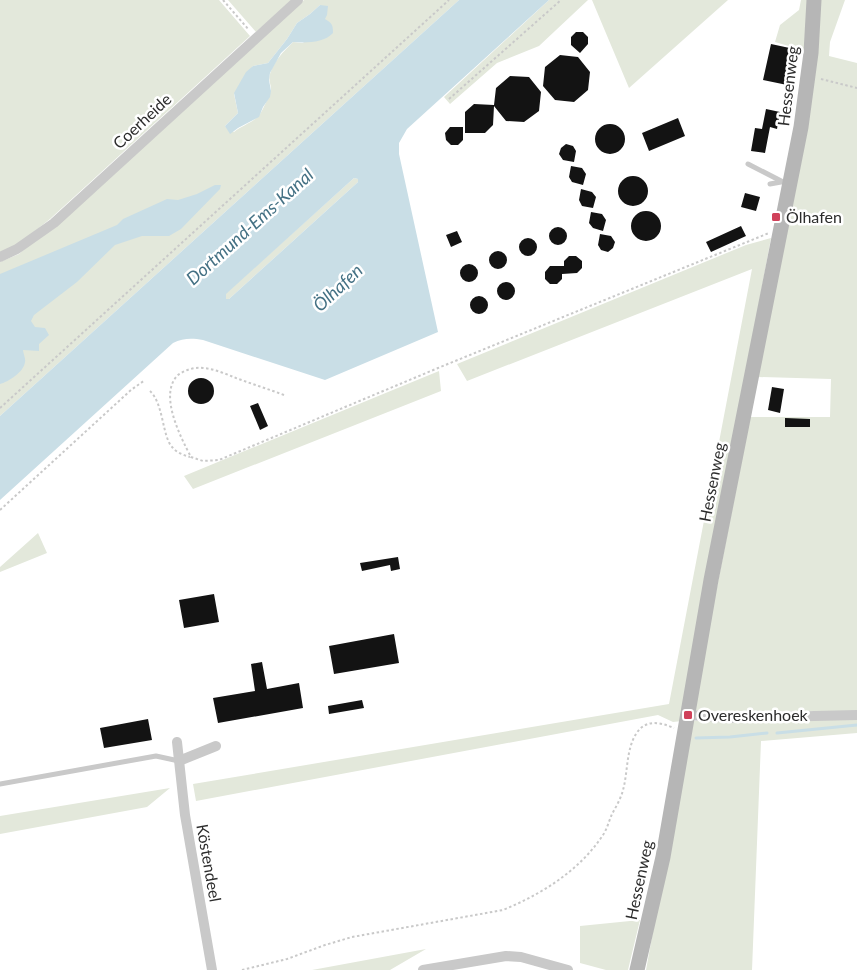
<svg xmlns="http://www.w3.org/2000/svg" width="857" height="970" viewBox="0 0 857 970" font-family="Lato,sans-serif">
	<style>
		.green { fill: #e3e8db; fill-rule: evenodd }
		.water { fill: #c9dee6; fill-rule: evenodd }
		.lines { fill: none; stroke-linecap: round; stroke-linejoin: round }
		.stream { stroke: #c9dee6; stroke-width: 3 }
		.building { fill: #131313 }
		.path { stroke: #c9c9c9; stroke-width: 2; stroke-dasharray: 2.5 2.5; stroke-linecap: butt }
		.lane { stroke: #c9c9c9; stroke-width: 5 }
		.street { stroke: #c9c9c9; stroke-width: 10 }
		.secondary { stroke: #b6b6b6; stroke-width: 15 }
		.poi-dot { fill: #d0415a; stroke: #fff; stroke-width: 2 }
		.labels { text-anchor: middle; stroke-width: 5; stroke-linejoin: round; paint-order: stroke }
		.street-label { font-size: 16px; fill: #2c2c2c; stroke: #fff }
		.poi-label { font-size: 16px; fill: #2c2c2c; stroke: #fff; text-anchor: start }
		.water-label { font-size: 18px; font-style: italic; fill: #447184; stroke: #fff }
	</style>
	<rect width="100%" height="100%" fill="#fff"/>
	<path class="green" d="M0,0H219L250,36L50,219L15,247L0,253Z
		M228,0H292L256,32Z
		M304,0H459L0,416V262L19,254ZM320,5L325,19L303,43L293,42C283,52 274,61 270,74C268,80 271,84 271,89C271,93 262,111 260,114C253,123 242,125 234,132L225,126L238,113L234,94L253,66L268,63L287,39L297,23L310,14Z
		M549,0H588L539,46L497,63L450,104L444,97Z
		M592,0H728L629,88Z
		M801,0H809L806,51L775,42L780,25L799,10Z
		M821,0H845L830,42L829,56L857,63V711H693L750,417H830L831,379L758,377Z
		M354,178L358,179V182L229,299H226L225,294Z
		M771,238L682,721L673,722L658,715L196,801L193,784L669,704L752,269L467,381L457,364L746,245Z
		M439,371L441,391L193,489L184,476Z
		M38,533L47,553L0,572V567Z
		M857,719V733L761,741L752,970H646L691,721Z
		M170,788L147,807L0,834V816Z
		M640,920L628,970H606L580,963V926Z
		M426,949L390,970H312Z"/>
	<path class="water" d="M459,0H549L407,129L399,143V154L438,332L325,380L203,340C192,338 183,338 173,343L0,500V416ZM354,178L358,179V182L229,299H226V294Z
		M320,5L328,6L327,15L325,19C332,23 333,25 333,33C324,43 306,43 293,42L281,53L270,73L269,80L271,91L270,97L263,107L259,117L238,128L230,134L225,126L238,113L234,93L246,72L253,66L268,63L287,39L297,23L310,14Z
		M215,185H221L220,189L181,229L169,236H142L115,245L77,282L34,315L31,321L35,327L45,328L49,335L39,344V351L23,350C23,353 26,359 25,362C24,372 8,382 0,384V274L117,225L123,219L167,199L178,200L197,194Z"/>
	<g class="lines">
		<path class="stream" d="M777,733L857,725
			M696,738L730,737L767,733"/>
	</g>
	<path class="building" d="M576,32H583L588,37V44L580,53L571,45V37Z
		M771,44L799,50L792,86L763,80Z
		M560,55L578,57L590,72L588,90L574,102L555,100L543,86L545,67Z
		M510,76L529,77L541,92L539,111L524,122L506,121L494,106L493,125L485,133H465V112L474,104L494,105L496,88Z
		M766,109L780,112L777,129L770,127L765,153L751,151L755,128L762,129Z
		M678,118L685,136L649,151L642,133Z
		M595 139a15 15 0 1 1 30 0a15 15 0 1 1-30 0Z
		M450,127H463V140L458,145H451L446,140L445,133Z
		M566,144L573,146L576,151L574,162L563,160L559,154L561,148Z
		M571,166L582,168L586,174L583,185L572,182L569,177Z
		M618 191a15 15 0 1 1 30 0a15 15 0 1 1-30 0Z
		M581,189L592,192L596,197L593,208L582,206L579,200Z
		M745,193L760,197L756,211L741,207Z
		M631 226a15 15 0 1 1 30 0a15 15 0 1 1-30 0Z
		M591,212L602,214L606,220L603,231L593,228L589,223Z
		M741,226L746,236L711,252L706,242Z
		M549 236a9 9 0 1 1 18 0a9 9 0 1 1-18 0Z
		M457,231L462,242L451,247L446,235Z
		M600,234L611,236L615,242L613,248L608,252L601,250L598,245Z
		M519 247a9 9 0 1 1 18 0a9 9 0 1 1-18 0Z
		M489 260a9 9 0 1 1 18 0a9 9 0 1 1-18 0Z
		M569,256H576L582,261V268L577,273L562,274V279L557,284H550L545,279V272L550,266H564V261Z
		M460 273a9 9 0 1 1 18 0a9 9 0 1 1-18 0Z
		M497 291a9 9 0 1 1 18 0a9 9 0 1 1-18 0Z
		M470 305a9 9 0 1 1 18 0a9 9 0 1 1-18 0Z
		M188 391a13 13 0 1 1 26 0a13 13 0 1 1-26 0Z
		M772,387L784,389L780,413L768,410Z
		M258,403L268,426L260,430L250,406Z
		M785,418L810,419V427H785Z
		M398,557L400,569L391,571L390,565L362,571L360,563Z
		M214,594L219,622L184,628L179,600Z
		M394,634L399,663L334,674L329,646Z
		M262,662L267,689L299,683L303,708L218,723L213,698L255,691L251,664Z
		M362,700L364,708L329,714L328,706Z
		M148,719L152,740L104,748L100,728Z"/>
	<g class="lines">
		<path class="path" d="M223,0L249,30
			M821,79L857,88
			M449,99L561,0
			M150,391C164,404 162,438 173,448C177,453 184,455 190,457
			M284,395C268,389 252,384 236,378C226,374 215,369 203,368C194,367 185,370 178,375C158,394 181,438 191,457L203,461L219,460L438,368L769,233
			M0,408L449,0
			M0,510L131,390L145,380
			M242,970L287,959L325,945L352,937L503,910C542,894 579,871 603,835C607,829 609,821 612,814C616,807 621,798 623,790C628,772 626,750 636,734C645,719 660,722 674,728"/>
		<path class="lane" d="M748,164L787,184
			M770,184L781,182
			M0,784L156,756L179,761"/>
		<path class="street" d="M0,257L17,249L54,223L298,0
			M688,715L731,718L857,715
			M177,742L185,815L212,970
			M179,761L216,746
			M423,970L506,956L521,957L568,970"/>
		<path class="secondary" d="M637,970L663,857L711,580L801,127L811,53L814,0"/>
	</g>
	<g class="poi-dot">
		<rect x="771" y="212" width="10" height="10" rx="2.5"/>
		<rect x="683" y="710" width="10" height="10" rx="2.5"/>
	</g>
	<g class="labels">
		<g class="street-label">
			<text transform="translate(788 86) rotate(-83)" y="6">Hessenweg</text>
			<text transform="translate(142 121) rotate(-43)" y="6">Coerheide</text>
			<text transform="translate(712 482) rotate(-79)" y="6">Hessenweg</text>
			<text transform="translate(209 863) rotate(80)" y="6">Köstendeel</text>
			<text transform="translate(639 880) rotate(-78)" y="6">Hessenweg</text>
		</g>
		<g class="poi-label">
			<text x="786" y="223">Ölhafen</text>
			<text x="698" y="721">Overeskenhoek</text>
		</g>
		<g class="water-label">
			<text transform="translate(250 227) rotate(-42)" y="6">Dortmund-Ems-Kanal</text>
			<text transform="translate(338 288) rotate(-43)" y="6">Ölhafen</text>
		</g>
	</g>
</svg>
